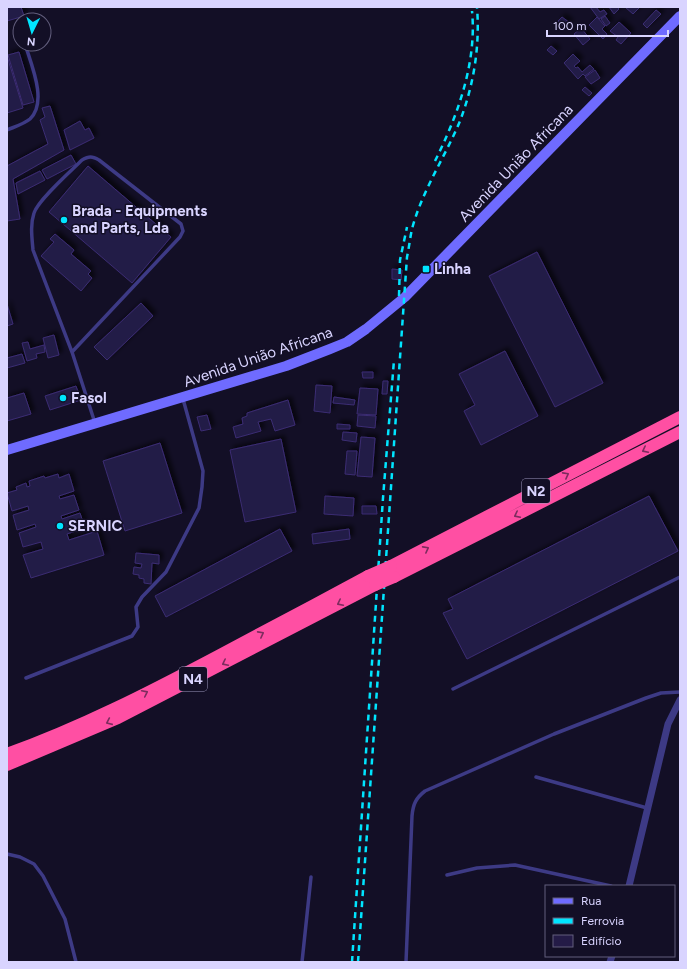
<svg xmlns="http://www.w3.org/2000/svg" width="687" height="969" viewBox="0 0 687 969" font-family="Figtree,sans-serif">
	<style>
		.building { fill: #241b47; stroke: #3b2d73; filter: url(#shadow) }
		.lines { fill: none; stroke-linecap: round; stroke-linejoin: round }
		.lane { stroke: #3d3a85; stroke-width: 3.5 }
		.street { stroke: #3d3a85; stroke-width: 7 }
		.secondary { stroke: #6f6bff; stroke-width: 10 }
		.highway { stroke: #ff4fa3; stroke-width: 12 }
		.rail { stroke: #00e5ff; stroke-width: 2.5; stroke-dasharray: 6 5; stroke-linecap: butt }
		.highway-bridge { stroke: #ff4fa3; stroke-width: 12 }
		.oneway { stroke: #7d2c5e }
		.poi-dot { fill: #00e5ff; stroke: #130f26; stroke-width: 1.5 }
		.labels { text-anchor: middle; stroke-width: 3; stroke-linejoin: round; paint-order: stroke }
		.shield { fill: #130f26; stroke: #9e99be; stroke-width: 1 }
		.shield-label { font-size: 14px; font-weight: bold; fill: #d9d4ff }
		.street-label { font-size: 15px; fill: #d9d4ff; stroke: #130f26 }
		.poi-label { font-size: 15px; font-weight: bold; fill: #d9d4ff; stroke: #130f26; text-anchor: start }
	</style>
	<defs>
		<filter id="shadow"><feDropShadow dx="3.5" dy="-3.5" stdDeviation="2" flood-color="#0009"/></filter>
	</defs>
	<rect width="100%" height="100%" fill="#130f26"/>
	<path class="building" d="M7,7H21L24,16L7,21Z
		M590,7H596L600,12L604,10L607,14L599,19Z
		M609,7H617L619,9L614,14Z
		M625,7H640L633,14Z
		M656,10L661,14L647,28L643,24Z
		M605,16L610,23L606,26L601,19Z
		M562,17L570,23L565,28L558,21Z
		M597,17L605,26L602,29L607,34L603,39L589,25Z
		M619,22L631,33L621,44L616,40L618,37L610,31Z
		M581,28L590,39L583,45L574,34Z
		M551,46L557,51L553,55L547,50Z
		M19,52L34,102L23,105L8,55Z
		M573,54L580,61L574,66L576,68L578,67L582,72L590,65L594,69L585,76L583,74L578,79L564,63Z
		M7,56L23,108L7,113Z
		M595,70L600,78L591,84L585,77Z
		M585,87L592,93L589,96L582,90Z
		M50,106L64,150L13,179L20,219L7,221V166L48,144L40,120L45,117L42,108Z
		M80,121L85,130L89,128L94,138L70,150L64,130Z
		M71,155L76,164L47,179L42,170Z
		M88,166L171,237L132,283L49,212Z
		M40,171L45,180L18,194L16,183Z
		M55,234L74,250L71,254L91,271L88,274L92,278L81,291L41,256L54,242L50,239Z
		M537,252L603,383L555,407L489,276Z
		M392,269L402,270L401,280L392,279Z
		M141,303L153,316L107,360L94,347Z
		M7,304L13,324L7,326Z
		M54,335L59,355L48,358L43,338Z
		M28,342L30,349L44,345L45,352L36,354L37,358L27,361L22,343Z
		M505,351L538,416L481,445L464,411L475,405L459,374Z
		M22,354L25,363L7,368V358Z
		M362,372H373V378H363Z
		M383,381H388L387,394H382Z
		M316,385L332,386L330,413L314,411Z
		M76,386L81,400L50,410L45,396Z
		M360,388L378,389L376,415L357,414Z
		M24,393L31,414L7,421V398Z
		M334,397L355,400L354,405L333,403Z
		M288,400L295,425L275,431L271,419L258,422L261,431L236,438L233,427L243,424L242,418L247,416V413Z
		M207,415L211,429L201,431L197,417Z
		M358,415L376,416L375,428L357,426Z
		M337,424L350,425V429H337Z
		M343,432L357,433L356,442L342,440Z
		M361,437L375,438L372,477L357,476Z
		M281,439L296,512L245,522L230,450Z
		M160,443L182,513L125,531L103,461Z
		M347,451H357L355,475L345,474Z
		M58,474L59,478L69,474L74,491L59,496L60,499L74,495L79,510L61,516L62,519L80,513L85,528L67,534L69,540L97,531L104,555L31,578L23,555L43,549L41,542L23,547L19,533L36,527L35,524L17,530L13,515L29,510L28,506L12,511L7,493L17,490L16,487L26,483L27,487L30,486L29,481L44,476L45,478Z
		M325,496L354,498L353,516L324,514Z
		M649,496L678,551L467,659L443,613L453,609L448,599Z
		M362,506H376L377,514H362Z
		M280,529L292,551L166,617L155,596Z
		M349,529L350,539L313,544L312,534Z
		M136,553L159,555V564L152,563L151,584L144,583V579L139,578V575L133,574L134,567L141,568L142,564L135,563Z"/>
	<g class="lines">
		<path class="lane" d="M7,130C14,127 24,124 30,119C48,102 31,64 25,44
			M72,352L180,237L183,231L181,224L99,160C92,156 89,156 82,160C71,171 38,200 34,213C30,225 32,238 33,250L72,352L95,423
			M26,678L132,636L138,627L136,607L142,597L166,572L199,508L202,487L203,471L183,399
			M453,689L680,577
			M536,777L647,808
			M7,854L20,857L34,864L43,876L65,919L76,962
			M447,875L477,868L515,865L611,886
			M302,962L311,877
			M406,962L412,816C413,804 416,798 425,791L554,734L646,698L661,693L680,692"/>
		<path class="street" d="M629,886L668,724L680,700
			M610,962L612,956"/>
		<path class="secondary" d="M7,450L286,366L330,349L347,342L366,329L405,297L680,16"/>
		<path class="highway" d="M391,566L680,417
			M394,577L680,432
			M7,754C80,728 150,692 218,656C269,629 318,603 368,576
			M7,765L118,718L375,585"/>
		<path class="rail" d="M435,161C458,115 477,62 472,11
			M399,296L400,260L407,227
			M352,962L383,498L394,360
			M358,962L407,257C409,248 410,238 412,229C422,191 445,157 460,121C474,84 480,46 477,7"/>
		<path class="highway-bridge" d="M368,576L391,566
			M375,585L394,577"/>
	</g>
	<defs><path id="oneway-chevron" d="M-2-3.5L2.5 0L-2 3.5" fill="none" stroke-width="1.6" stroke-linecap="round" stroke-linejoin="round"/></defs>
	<g class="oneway">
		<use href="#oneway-chevron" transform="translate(645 450) rotate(153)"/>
		<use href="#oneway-chevron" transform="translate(566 475) rotate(-28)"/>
		<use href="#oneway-chevron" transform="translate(517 515) rotate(153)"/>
		<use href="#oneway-chevron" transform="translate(426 549) rotate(-28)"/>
		<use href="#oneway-chevron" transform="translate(340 603) rotate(153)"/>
		<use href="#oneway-chevron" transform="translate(261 634) rotate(-28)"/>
		<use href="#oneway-chevron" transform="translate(225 663) rotate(153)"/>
		<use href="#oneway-chevron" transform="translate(145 693) rotate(-26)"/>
		<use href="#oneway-chevron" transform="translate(109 722) rotate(156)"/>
	</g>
	<g class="poi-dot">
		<circle cx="64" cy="220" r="4"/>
		<rect x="422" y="265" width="8" height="8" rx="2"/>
		<circle cx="63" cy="398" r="4"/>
		<circle cx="60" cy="526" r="4"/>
	</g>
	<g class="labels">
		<g class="shield">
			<rect x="522" y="479" width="28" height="24" rx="3"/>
			<rect x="179" y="667" width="28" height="24" rx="3"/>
		</g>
		<g class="shield-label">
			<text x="536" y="496">N2</text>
			<text x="193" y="684">N4</text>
		</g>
		<g class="street-label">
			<text transform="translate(516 163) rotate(-46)" y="5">Avenida União Africana</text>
			<text transform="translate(258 357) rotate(-19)" y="5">Avenida União Africana</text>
		</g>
		<g class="poi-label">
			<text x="72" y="216">Brada - Equipments<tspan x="72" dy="17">and Parts, Lda</tspan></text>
			<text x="434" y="274">Linha</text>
			<text x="71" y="403">Fasol</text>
			<text x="68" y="531">SERNIC</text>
		</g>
	</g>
	<rect width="687" height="969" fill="none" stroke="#d9d4ff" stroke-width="16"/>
	<rect x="545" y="885" width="130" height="72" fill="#130f26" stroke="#625e7d"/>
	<rect x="553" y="898" width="20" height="6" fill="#6f6bff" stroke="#625e7d"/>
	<text x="581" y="905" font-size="12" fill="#d9d4ff">Rua</text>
	<rect x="553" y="918" width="20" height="6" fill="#00e5ff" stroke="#625e7d"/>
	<text x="581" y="925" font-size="12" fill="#d9d4ff">Ferrovia</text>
	<rect x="553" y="935" width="20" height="12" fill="#241b47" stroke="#625e7d"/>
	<text x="581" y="945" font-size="12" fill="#d9d4ff">Edifício</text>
	<g transform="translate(32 32) rotate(185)"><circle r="19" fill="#130f26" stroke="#625e7d"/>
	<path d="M0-3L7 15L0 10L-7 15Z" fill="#00e5ff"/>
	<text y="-6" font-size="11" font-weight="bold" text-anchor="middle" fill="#d9d4ff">N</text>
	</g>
	<path d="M547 30v6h121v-6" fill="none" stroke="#d9d4ff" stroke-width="2"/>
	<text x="553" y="30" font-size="12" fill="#d9d4ff" stroke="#130f26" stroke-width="3" paint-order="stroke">100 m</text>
</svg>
